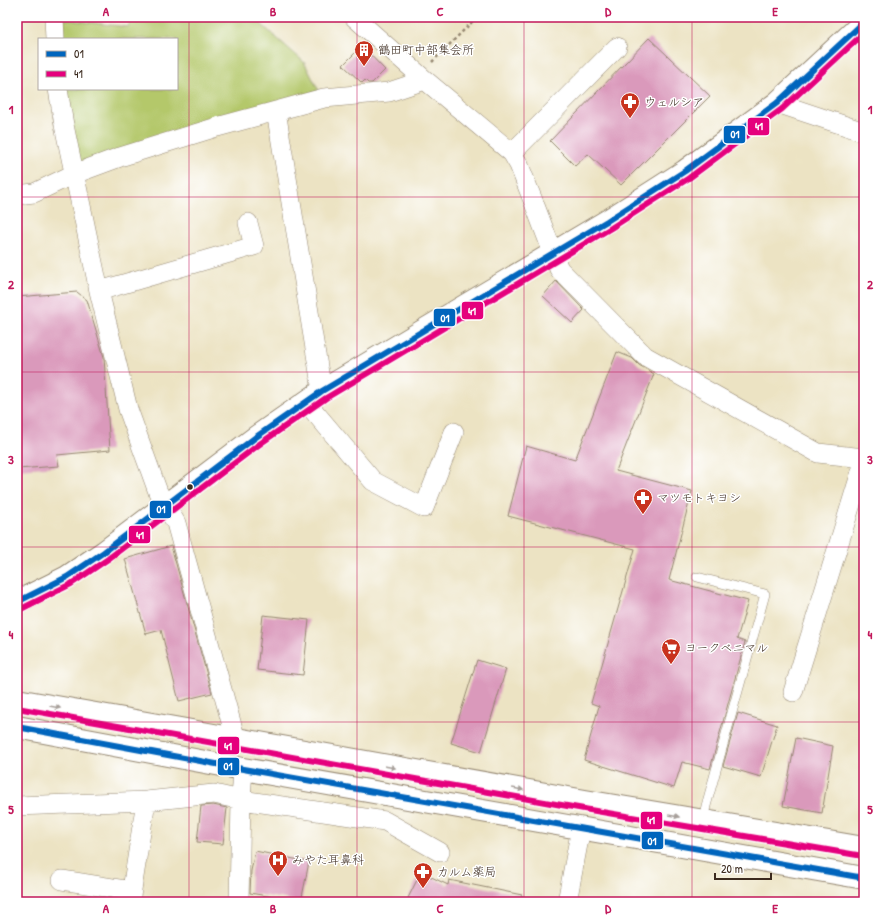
<svg xmlns="http://www.w3.org/2000/svg" width="881" height="919" viewBox="0 0 881 919" font-family="'Patrick Hand','Klee One',sans-serif">
	<style>
		.green { fill: #b4c86b; stroke: #787944 }
		.building { fill: #da99bb }
		.lines { fill: none; stroke-linecap: round; stroke-linejoin: round }
		.lane-casing { stroke: #948670; stroke-width: 10 }
		.street-casing { stroke: #948670; stroke-width: 20 }
		.secondary-casing { stroke: #948670; stroke-width: 24 }
		.primary-casing { stroke: #948670; stroke-width: 24 }
		.path { stroke: #948670; stroke-width: 2.5; stroke-dasharray: 3 3; stroke-linecap: butt }
		.lane { stroke: #fff; stroke-width: 9 }
		.street { stroke: #fff; stroke-width: 19 }
		.secondary { stroke: #fff; stroke-width: 22 }
		.primary { stroke: #fff; stroke-width: 22 }
		.bus-1-casing { stroke: #fff; stroke-width: 9 }
		.bus-2-casing { stroke: #fff; stroke-width: 9 }
		.bus-1 { stroke: #0065bd; stroke-width: 6 }
		.bus-2 { stroke: #e5007d; stroke-width: 6 }
		.oneway { fill: #a79f9a }
		.grid { fill: none; stroke: #c2185b; stroke-width: 1; stroke-opacity: 0.55 }
		.bus-dot { fill: #3b2a1e; stroke: #fff; stroke-width: 1.5 }
		.labels { text-anchor: middle; stroke-width: 3; stroke-linejoin: round; paint-order: stroke }
		.poi-label { font-size: 12px; fill: #3b2a1e; stroke: #fff; text-anchor: start }
		.line-badge { stroke: #fff; stroke-width: 1.5 }
		.badge-label { font-size: 11px; text-anchor: middle; font-weight: bold; fill: #fff }
		.neatline { fill: none; stroke: #c2185b; stroke-width: 1.5 }
		.grid-label { font-size: 13px; text-anchor: middle; font-weight: bold; fill: #c2185b }
	</style>
	<rect width="100%" height="100%" fill="#fff"/>
	<filter id="ink" filterUnits="userSpaceOnUse"><feTurbulence type="fractalNoise" baseFrequency=".025" numOctaves="2"/><feDisplacementMap in="SourceGraphic" scale="8" xChannelSelector="R" yChannelSelector="G"/><feConvolveMatrix kernelMatrix="1 2 1 2 8 2 1 2 1" color-interpolation-filters="sRGB"/></filter>
	<filter id="wash" filterUnits="userSpaceOnUse"><feTurbulence type="fractalNoise" baseFrequency=".012" numOctaves="4" result="noise"/><feDisplacementMap in="SourceGraphic" scale="16" xChannelSelector="R" yChannelSelector="G"/><feGaussianBlur stdDeviation="0.9" result="paint"/><feColorMatrix in="noise" values="0 0 0 0 0 0 0 0 0 0 0 0 0 0 0 0 0 1.4 0 .05"/><feComposite in="paint" operator="in"/></filter>
	<g filter="url(#wash)">
		<rect width="100%" height="100%" fill="#ece3c3"/>
		<path class="green" d="M132,17H253L304,62L319,91L78,165L62,89H177V39H61V19L128,27Z"/>
		<g id="blocks">
			<path class="building" d="M649,38L710,96L621,185L588,154L575,166L550,141Z
				M362,46L385,70L372,83H368L365,80L362,83L343,65Z
				M556,281L584,310L572,323L543,296Z
				M77,292L87,300L104,357L110,450L57,455L59,466L17,469V297Z
				M617,352L632,358L639,365L654,374L616,471L692,491L669,580L748,601L737,639L745,642L710,769L682,762L674,788L584,760L599,706L591,703L635,549L508,516L526,446L575,460Z
				M171,546L212,693L179,701L161,630L146,634L125,559Z
				M263,615L309,620L303,675L257,670Z
				M477,660L506,669L481,752L451,743Z
				M738,713L777,725L761,777L723,766Z
				M796,738L833,746L822,813L783,806Z
				M213,805L227,808L223,844L197,842L201,806Z
				M255,851L309,862L301,902L250,893L251,871Z
				M421,872L448,885L449,880L522,895L521,902H416L408,898Z"/>
		</g>
	</g>
	<g filter="url(#ink)">
		<use href="#blocks" fill-opacity="0" stroke="#948670" stroke-width="1"/>
		<g class="lines">
			<defs>
				<path id="lane" d="M697,577L765,594L706,806L703,821"/>
				<path id="street" d="M54,17L55,39
					M354,17L425,80L512,153L519,165L534,203L559,269L645,356L818,453L864,458
					M58,89L64,125L99,291L128,409L158,492L176,523L236,740
					M777,103L864,132
					M276,111L322,391
					M512,153L617,47
					M17,195L34,193L74,174L120,157L217,127L324,98L389,92L425,80
					M99,291L254,246L248,223
					M306,402L373,481L424,508L454,432
					M793,692L864,462
					M17,806L146,801L214,794L241,800L385,821L440,852
					M62,880L131,891
					M130,902L146,801
					M239,902L241,800L243,769
					M567,902L581,828"/>
				<path id="secondary" d="M17,602L67,577L104,552L256,437L322,391L607,221L685,171L777,103L864,22"/>
				<path id="primary" d="M17,700L585,801L864,848
					M17,727L243,769L864,878"/>
			</defs>
			<use href="#lane" class="lane-casing"/>
			<use href="#street" class="street-casing"/>
			<use href="#secondary" class="secondary-casing"/>
			<use href="#primary" class="primary-casing"/>
			<path class="path" d="M432,62L477,17"/>
			<use href="#lane" class="lane"/>
			<use href="#street" class="street"/>
			<use href="#secondary" class="secondary"/>
			<use href="#primary" class="primary"/>
			<defs>
				<path id="bus-1" d="M17,602L67,577L104,552L256,437L322,391L607,221L685,171L777,103L864,22
					M17,727L243,769L864,878"/>
				<path id="bus-2" d="M21,609L71,584L108,559L261,443L326,398L611,228L689,178L782,109L864,33
					M17,708L584,809L863,856"/>
			</defs>
			<use href="#bus-1" class="bus-1-casing"/>
			<use href="#bus-2" class="bus-2-casing"/>
			<use href="#bus-1" class="bus-1"/>
			<use href="#bus-2" class="bus-2"/>
		</g>
		<defs><path id="oneway-solid" d="M-6-.8H1V-3.2L6.5 0L1 3.2V.8H-6Z"/></defs>
		<g class="oneway">
			<use href="#oneway-solid" transform="translate(55 707) rotate(10)"/>
			<use href="#oneway-solid" transform="translate(390 767) rotate(10)"/>
			<use href="#oneway-solid" transform="translate(518 789) rotate(10)"/>
			<use href="#oneway-solid" transform="translate(674 816) rotate(10)"/>
		</g>
	</g>
	<path class="grid" d="M189,17V902M357,17V902M524,17V902M692,17V902M17,197H864M17,372H864M17,547H864M17,722H864"/>
	<defs>
		<symbol id="building-pin" viewBox="-11 -11 22 30"><path d="M0 17L-7.5 6A9.5 9.5 0 1 1 7.5 6Z" fill="#c8321e" stroke="#fff"/><path d="M-4-6H4V6H1V3H-1V6H-4ZM-2.5-4.3h1.7v1.8h-1.7ZM.8-4.3h1.7v1.8H.8ZM-2.5-1h1.7V.8h-1.7ZM.8-1h1.7V.8H.8Z" fill="#fff"/></symbol>
		<symbol id="pharmacy-pin" viewBox="-11 -11 22 30"><path d="M0 17L-7.5 6A9.5 9.5 0 1 1 7.5 6Z" fill="#c8321e" stroke="#fff"/><path d="M-2-6h4v4h4v4h-4v4h-4v-4h-4v-4h4Z" fill="#fff"/></symbol>
		<symbol id="supermarket-pin" viewBox="-11 -11 22 30"><path d="M0 17L-7.5 6A9.5 9.5 0 1 1 7.5 6Z" fill="#c8321e" stroke="#fff"/><path d="M-6-5.5h2.5l.6 2H6L4.5 2H-2.5L-4.4-4H-6ZM-1.5 3.2a1.3 1.3 0 1 0 .1 0ZM3 3.2a1.3 1.3 0 1 0 .1 0Z" fill="#fff"/></symbol>
		<symbol id="hospital-pin" viewBox="-11 -11 22 30"><path d="M0 17L-7.5 6A9.5 9.5 0 1 1 7.5 6Z" fill="#c8321e" stroke="#fff"/><path d="M-5-5h3v3.5h4V-5h3V5h-3V1.5h-4V5h-3Z" fill="#fff"/></symbol>
	</defs>
	<g fill-rule="evenodd">
		<use href="#building-pin" x="353" y="39" width="22" height="30"/>
		<use href="#pharmacy-pin" x="619" y="91" width="22" height="30"/>
		<use href="#pharmacy-pin" x="632" y="487" width="22" height="30"/>
		<use href="#supermarket-pin" x="660" y="637" width="22" height="30"/>
		<use href="#hospital-pin" x="267" y="849" width="22" height="30"/>
		<use href="#pharmacy-pin" x="412" y="861" width="22" height="30"/>
	</g>
	<circle class="bus-dot" cx="190" cy="487" r="3.5"/>
	<g class="labels">
		<g class="poi-label">
			<text x="378" y="54">鶴田町中部集会所</text>
			<text x="644" y="106">ウェルシア</text>
			<text x="657" y="502">マツモトキヨシ</text>
			<text x="685" y="652">ヨークベニマル</text>
			<text x="292" y="864">みやた耳鼻科</text>
			<text x="437" y="876">カルム薬局</text>
		</g>
	</g>
	<g class="line-badge">
		<rect x="747" y="117" width="23" height="19" rx="4" fill="#e5007d"/>
		<rect x="723" y="125" width="23" height="19" rx="4" fill="#0065bd"/>
		<rect x="461" y="301" width="23" height="19" rx="4" fill="#e5007d"/>
		<rect x="433" y="308" width="23" height="19" rx="4" fill="#0065bd"/>
		<rect x="149" y="500" width="23" height="19" rx="4" fill="#0065bd"/>
		<rect x="128" y="525" width="23" height="19" rx="4" fill="#e5007d"/>
		<rect x="217" y="736" width="23" height="19" rx="4" fill="#e5007d"/>
		<rect x="217" y="757" width="23" height="19" rx="4" fill="#0065bd"/>
		<rect x="640" y="811" width="23" height="19" rx="4" fill="#e5007d"/>
		<rect x="641" y="831" width="23" height="19" rx="4" fill="#0065bd"/>
	</g>
	<g class="badge-label">
		<text x="759" y="130">41</text>
		<text x="735" y="138">01</text>
		<text x="472" y="315">41</text>
		<text x="445" y="322">01</text>
		<text x="161" y="513">01</text>
		<text x="140" y="539">41</text>
		<text x="228" y="750">41</text>
		<text x="228" y="770">01</text>
		<text x="651" y="824">41</text>
		<text x="652" y="845">01</text>
	</g>
	<rect width="881" height="919" fill="none" stroke="#fff" stroke-width="44"/>
	<rect x="38" y="38" width="140" height="52" fill="#ffffff" stroke="#b1aaa5"/>
	<rect x="46" y="51" width="20" height="6" fill="#0065bd" stroke="#b1aaa5"/>
	<text x="74" y="58" font-size="12" fill="#3b2a1e">01</text>
	<rect x="46" y="71" width="20" height="6" fill="#e5007d" stroke="#b1aaa5"/>
	<text x="74" y="78" font-size="12" fill="#3b2a1e">41</text>
	<path d="M715 873v6h56v-6" fill="none" stroke="#3b2a1e" stroke-width="2"/>
	<text x="721" y="873" font-size="12" fill="#3b2a1e" stroke="#ffffff" stroke-width="3" paint-order="stroke">20 m</text>
	<rect x="22" y="22" width="837" height="875" class="neatline"/>
	<g class="grid-label">
		<text x="106" y="16">A</text>
		<text x="273" y="16">B</text>
		<text x="440" y="16">C</text>
		<text x="608" y="16">D</text>
		<text x="775" y="16">E</text>
		<text x="11" y="114">1</text>
		<text x="870" y="114">1</text>
		<text x="11" y="289">2</text>
		<text x="870" y="289">2</text>
		<text x="11" y="464">3</text>
		<text x="870" y="464">3</text>
		<text x="11" y="639">4</text>
		<text x="870" y="639">4</text>
		<text x="11" y="814">5</text>
		<text x="870" y="814">5</text>
		<text x="106" y="913">A</text>
		<text x="273" y="913">B</text>
		<text x="440" y="913">C</text>
		<text x="608" y="913">D</text>
		<text x="775" y="913">E</text>
	</g>
</svg>
